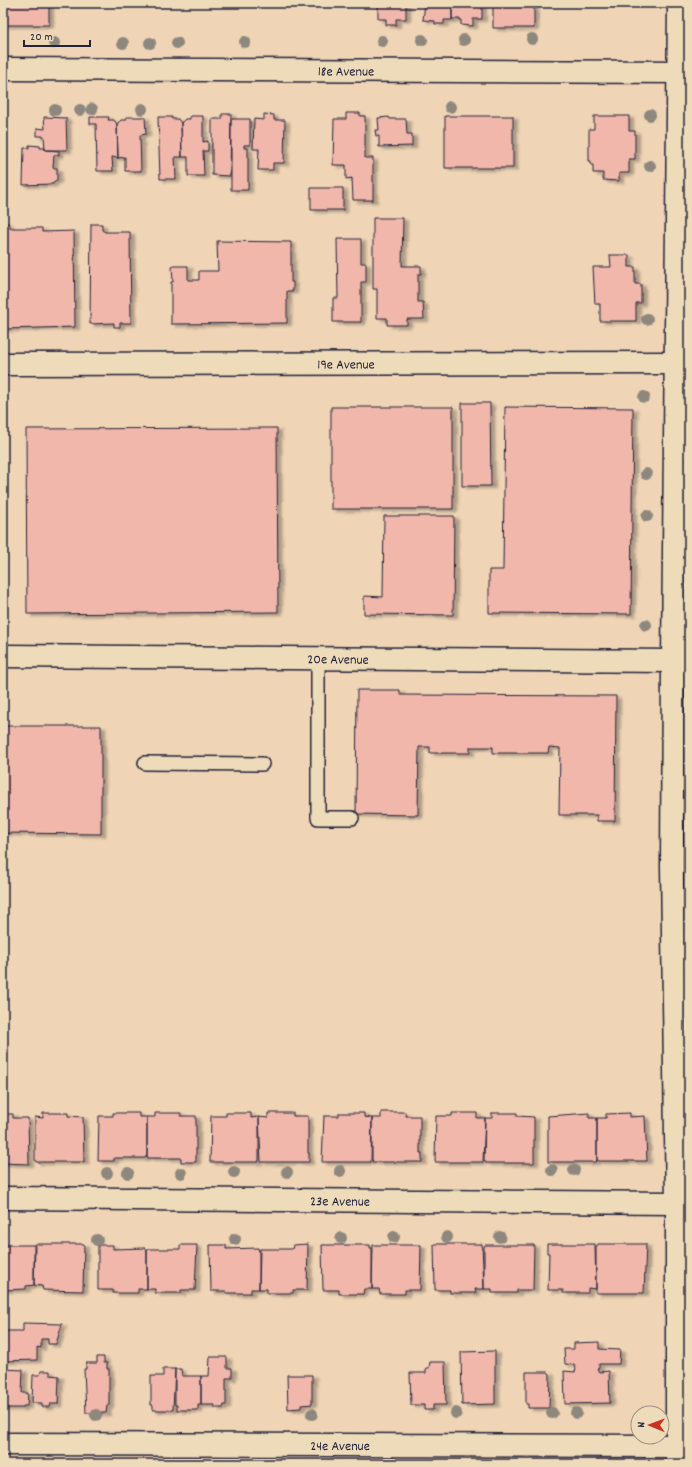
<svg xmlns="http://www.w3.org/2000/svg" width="692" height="1467" viewBox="0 0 692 1467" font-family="Dekko,sans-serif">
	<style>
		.building { fill: #f1b7aa; stroke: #22223b; filter: url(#shadow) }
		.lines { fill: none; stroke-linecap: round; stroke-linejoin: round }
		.lane-casing { stroke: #22223b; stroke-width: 16 }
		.street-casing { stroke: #22223b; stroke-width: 25 }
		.secondary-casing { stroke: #22223b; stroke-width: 25 }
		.lane { stroke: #eedbb9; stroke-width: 13 }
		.street { stroke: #eedbb9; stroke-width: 22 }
		.secondary { stroke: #eedbb9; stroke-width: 22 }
		.tree { fill: #8d877d }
		.labels { text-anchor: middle; stroke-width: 4; stroke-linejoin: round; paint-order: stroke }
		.street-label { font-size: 14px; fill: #22223b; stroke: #eedbb9 }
	</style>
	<defs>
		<filter id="shadow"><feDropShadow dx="4.5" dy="2.5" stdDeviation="1" flood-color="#0004"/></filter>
	</defs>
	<rect width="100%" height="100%" fill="#efd4b6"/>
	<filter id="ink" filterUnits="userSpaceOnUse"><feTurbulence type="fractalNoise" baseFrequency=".025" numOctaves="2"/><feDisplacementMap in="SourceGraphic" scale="8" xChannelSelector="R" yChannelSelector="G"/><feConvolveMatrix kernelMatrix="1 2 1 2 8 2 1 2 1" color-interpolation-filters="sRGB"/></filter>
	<g filter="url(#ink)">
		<path class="building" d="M3,3H49V25H3Z
			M378,3H406V19H396V25H386V19H378Z
			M425,3H452V20H444V24H435V21L423,20Z
			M452,3H482V19H473V26L461,25V19H452Z
			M493,3H534V28H493Z
			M346,113H360V116H365V158H373V200H353L352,178L346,179V165H333L334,119H346Z
			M222,114H231L230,176L212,175V119H222Z
			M264,114L274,115V120H285L284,163H273V170H258L259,149H253L254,119L264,120Z
			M190,116H203V142L208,141V151H203L204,176H188V157H182L181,123L185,119H190Z
			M445,116H513V168H445Z
			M594,116H629V131H635V159H629V173H619V181L603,180V173H593V165H591V161H589V129H594Z
			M44,117L66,118L67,150H45L44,136H37V128L45,129Z
			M90,117H109L108,120H114L117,124L118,158L112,157L113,171H97L96,124H90Z
			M126,117H145L146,134L140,135L141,171H125V157L118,158L117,124L121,120H126Z
			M158,117H172V119H178L181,123L182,157H175L176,179H160Z
			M389,117L390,119H406L407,134H412V146L379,147V136H376L375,130H379L378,118Z
			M231,119H250V145H244V148H248V190H231Z
			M29,145L40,146V148H45V150L59,151V155H54L53,168H57V180L53,182V184L23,185L24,148H29Z
			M311,188H343V210H311Z
			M373,218H403L402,266H421V274H418V302H423L424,319H407V325H387V318H377V289H373Z
			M3,220L10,225V228H42V232L74,231L75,327L3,329Z
			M91,224H102V230L105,232H130L131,323H120V327H114V323L90,324Z
			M337,239H361V263H366V282H361V322H333V298H338Z
			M217,241L291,242V282H293V291H287V323L171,324V282H173L172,266H188V280H199V271H218Z
			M610,255H629V267H635V284H641V303H636V321H600V304H595L593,267H611Z
			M462,403H490L491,486H462Z
			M331,407H453V509H331Z
			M505,407L633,408L631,614L489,613V570H503Z
			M277,428L278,612L27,614L26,429Z
			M384,516H454L453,615L364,614V596L383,597Z
			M357,690H400V695L616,696L615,821H597V815H559L560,748L549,747L548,753H493V747H470V753H430V747H419L418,815L356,814Z
			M3,726H101V834L3,833Z
			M381,1112H405L406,1116H420V1153H422V1162H373L372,1159V1118H381Z
			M43,1113H68V1116L83,1117L84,1162H36L35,1160V1117L43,1118Z
			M113,1113H139V1117H147V1155L145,1158H114V1161H98L99,1116H113Z
			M155,1113H181V1116H196V1162H181V1158H148L147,1155V1117H155Z
			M226,1113H251V1118L259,1117V1160L258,1162H210L211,1116H226Z
			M268,1113H293V1116H308V1153H309V1162H261L259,1117L268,1118Z
			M339,1113H364V1117L372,1118L371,1162H322L324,1116H339Z
			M452,1113H477V1118H485L483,1162H435L436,1116H452Z
			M492,1113H517V1116L534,1117V1163H486L484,1160L485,1118H492Z
			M589,1113V1118H597V1160L595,1162H548V1116Z
			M630,1113V1117L645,1116L647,1161H599L597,1160V1118H606V1114Z
			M3,1114H13V1118H28L29,1164L3,1163Z
			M35,1244H84L83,1291L43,1290L42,1286L34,1285Z
			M308,1244L307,1290H293V1293H267V1289H259L260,1249H292L293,1245Z
			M434,1244H482L484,1289H475L476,1293H450V1290H435Z
			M547,1244H595L596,1289L588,1288V1293H563V1290H548L549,1253H547Z
			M598,1244H646L644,1293H596V1247Z
			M3,1245H34V1285L26,1286V1289L3,1290Z
			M98,1245H113V1249L145,1248L147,1251V1289H138V1293H113V1290H98Z
			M180,1245H197L195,1290H181V1293H155V1289H147V1251L149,1249H180Z
			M210,1245H226V1249L258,1248L259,1251V1289H251V1293H226V1291H211Z
			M322,1245H370V1248H372V1289H364L363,1294H339V1290H323Z
			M373,1245H421L420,1290H405V1294H380L379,1289H372Z
			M485,1245H534L533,1290H517V1293H492V1289H484V1247Z
			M23,1323L62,1324L56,1344H48V1339H41V1348L37,1347V1360L3,1361V1331H23Z
			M599,1342V1349L620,1350L619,1364H599V1368L597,1369L599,1372L609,1371L610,1403L565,1404L564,1371L575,1372L576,1369L574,1365L565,1364L564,1349H574V1343Z
			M495,1351V1404L462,1405L461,1352Z
			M97,1357H104V1363H107V1369H109V1405H107L106,1413H86L84,1369H86V1363H97Z
			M210,1357H227V1368H232V1378H226V1405H224L223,1408H215V1405H201V1376H209Z
			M430,1362H445L446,1405H433V1410H424V1405H411L410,1373H426V1368H429Z
			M3,1369L23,1370L22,1393H28L27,1406H23V1408H3Z
			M163,1369H175L173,1410H153V1405H151V1376H163Z
			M175,1369H181L182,1376H201V1405H198V1410H177V1405H175Z
			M41,1371H50V1375L59,1376L58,1404H50L49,1407H42V1403H32L33,1375H40Z
			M526,1372H548L550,1374L549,1408H528V1404H526Z
			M287,1375H312V1404L301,1405V1408L288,1409Z"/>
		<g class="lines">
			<defs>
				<path id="lane" d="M318,658V818H352
					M145,763L262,764"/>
				<g id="street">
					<path id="s1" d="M3,364L689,363"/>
					<path id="s2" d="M3,656L673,661"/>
					<path id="s3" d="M3,1198L677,1203"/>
					<path id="s4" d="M3,1444L677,1446"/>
					<path d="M677,1464V1203L672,866L673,661L679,3"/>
				</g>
				<g id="secondary">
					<path id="s5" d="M3,69L689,72"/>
				</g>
			</defs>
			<use href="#lane" class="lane-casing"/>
			<use href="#street" class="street-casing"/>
			<use href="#secondary" class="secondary-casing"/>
			<use href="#lane" class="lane"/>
			<use href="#street" class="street"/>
			<use href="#secondary" class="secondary"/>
		</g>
		<g class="tree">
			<circle cx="532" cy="39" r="6"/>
			<circle cx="422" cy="40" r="6"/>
			<circle cx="464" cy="40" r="6"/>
			<circle cx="382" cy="41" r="6"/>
			<circle cx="245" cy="42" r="6"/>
			<circle cx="54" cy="43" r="6"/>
			<circle cx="123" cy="43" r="6"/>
			<circle cx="150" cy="43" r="6"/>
			<circle cx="177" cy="43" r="6"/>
			<circle cx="450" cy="107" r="6"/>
			<circle cx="92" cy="109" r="6"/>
			<circle cx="142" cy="109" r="6"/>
			<circle cx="55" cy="110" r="6"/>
			<circle cx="80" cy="110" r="6"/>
			<circle cx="650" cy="115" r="6"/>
			<circle cx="650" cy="166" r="6"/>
			<circle cx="647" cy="319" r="6"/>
			<circle cx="644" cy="397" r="6"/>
			<circle cx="646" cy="474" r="6"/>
			<circle cx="647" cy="516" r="6"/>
			<circle cx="646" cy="625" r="6"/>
			<circle cx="552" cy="1170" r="6"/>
			<circle cx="574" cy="1170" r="6"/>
			<circle cx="340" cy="1171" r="6"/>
			<circle cx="234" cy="1172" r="6"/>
			<circle cx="287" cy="1172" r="6"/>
			<circle cx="107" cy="1173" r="6"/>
			<circle cx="128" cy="1173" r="6"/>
			<circle cx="181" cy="1173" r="6"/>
			<circle cx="394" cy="1237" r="6"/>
			<circle cx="447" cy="1237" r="6"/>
			<circle cx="500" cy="1237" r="6"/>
			<circle cx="341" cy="1238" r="6"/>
			<circle cx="235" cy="1239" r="6"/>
			<circle cx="97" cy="1240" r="6"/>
			<circle cx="456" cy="1413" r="6"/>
			<circle cx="552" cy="1413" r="6"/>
			<circle cx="576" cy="1413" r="6"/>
			<circle cx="312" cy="1414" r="6"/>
			<circle cx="96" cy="1415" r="6"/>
		</g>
	</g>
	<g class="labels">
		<g class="street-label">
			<text dy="5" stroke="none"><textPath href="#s5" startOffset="343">18e Avenue</textPath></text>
			<text dy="5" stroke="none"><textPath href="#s1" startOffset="343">19e Avenue</textPath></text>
			<text dy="5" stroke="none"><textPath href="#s2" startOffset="335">20e Avenue</textPath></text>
			<text dy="5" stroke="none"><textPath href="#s3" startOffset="337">23e Avenue</textPath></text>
			<text dy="5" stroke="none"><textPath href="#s4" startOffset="337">24e Avenue</textPath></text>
		</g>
	</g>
	<rect width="692" height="1467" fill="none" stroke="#eedbb9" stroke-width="16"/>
	<rect x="8" y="8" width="676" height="1451" fill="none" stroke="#22223b" stroke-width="1.5" filter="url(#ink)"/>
	<g transform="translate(650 1425) rotate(271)"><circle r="19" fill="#eedbb9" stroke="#9c9187"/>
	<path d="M0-3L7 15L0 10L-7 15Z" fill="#c8321e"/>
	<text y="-6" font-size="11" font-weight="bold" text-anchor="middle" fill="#22223b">N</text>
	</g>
	<path d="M24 40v6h66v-6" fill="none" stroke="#22223b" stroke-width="2"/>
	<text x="30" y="40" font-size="12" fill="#22223b" stroke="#eedbb9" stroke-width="3" paint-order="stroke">20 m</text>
</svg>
